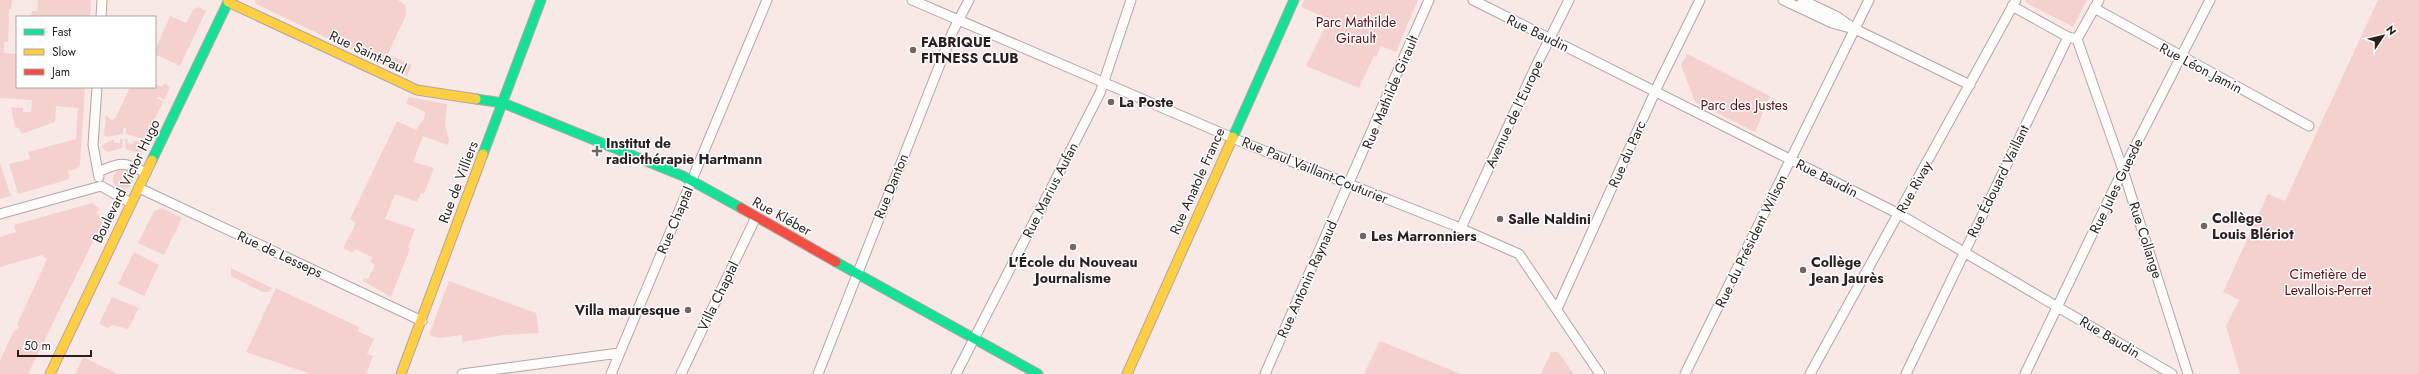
<svg xmlns="http://www.w3.org/2000/svg" width="2419" height="374" viewBox="0 0 2419 374" font-family="Jost,sans-serif">
	<style>
		.green { fill: #f4d1ce }
		.lines { fill: none; stroke-linecap: round; stroke-linejoin: round }
		.street-casing { stroke: #b2a6a5; stroke-width: 11 }
		.fast-casing { stroke: #b2a6a5; stroke-width: 11 }
		.slow-casing { stroke: #b2a6a5; stroke-width: 11 }
		.jam-casing { stroke: #b2a6a5; stroke-width: 11 }
		.street { stroke: #fefcfb; stroke-width: 9 }
		.fast { stroke: #16e098; stroke-width: 9 }
		.slow { stroke: #ffcf43; stroke-width: 9 }
		.jam { stroke: #f24e42; stroke-width: 9 }
		.poi-dot { fill: #716665; stroke: #fff; stroke-width: 1.5 }
		.labels { text-anchor: middle; stroke-width: 3; stroke-linejoin: round; paint-order: stroke }
		.park-label { font-size: 14px; fill: #590f13; stroke: #fff }
		.street-label { font-size: 14px; fill: #291f1f; stroke: #fff }
		.poi-label { font-size: 14px; font-weight: bold; fill: #291f1f; stroke: #fff; text-anchor: start }
	</style>
	<rect width="100%" height="100%" fill="#f8e9e7"/>
	<path class="green" d="M0,0H12L11,9H9L8,42H4V53L17,54V87H85L80,164L76,169L68,171L70,179L18,194L9,164L30,159L28,152L76,139L78,108L56,106L55,122L21,134L19,128L15,127L11,107L23,108V112H31L32,100L0,98Z
		M38,0H91L90,17H31L32,11H37Z
		M255,0H398L405,5L406,15L388,54L412,65L407,76L256,4Z
		M1304,0H1418L1396,52L1381,46L1376,57L1374,56L1359,88L1306,66L1329,19L1301,7Z
		M2026,0H2087L2073,27L2025,2Z
		M2378,0H2419V374H2240L2226,326L2239,300L2223,292L2268,194L2285,201Z
		M199,7L206,11L180,66L155,54C155,46 167,25 170,16L186,23L193,10Z
		M1687,54L1770,96L1755,132L1695,102L1681,65Z
		M164,83L170,87L164,100L158,96L157,98L163,102L146,137L143,139L126,134V128H123V134L106,137L104,135L106,115L111,120L115,119L130,87H155V84L162,87Z
		M409,97L447,104L445,124L449,140L448,145L423,136L413,162L434,168L424,194L421,193L417,202L395,194L385,219L415,229L408,248L410,249L391,297L363,281L364,278L368,279L375,265L370,262L372,257L355,249L353,253L343,248L356,223L350,219L397,121L416,130L424,119L425,112L406,103Z
		M114,139V143H120V139H123L122,148L107,152L101,146Z
		M125,139H128L127,143L133,144L134,140L141,143L145,151L138,153L126,149Z
		M0,163L11,196L0,199Z
		M113 179a10 10 0 1 1 20 0a10 10 0 1 1-20 0Z
		M92,203L100,209L96,212L103,221L28,374H0V360L15,329L17,330L19,326L17,325L47,259L42,255L0,267V237L16,232L14,225Z
		M162,208L182,218L164,255L138,243L154,211Z
		M134,252L159,265L144,296L118,284Z
		M231,268L272,288L268,292H262L231,276Z
		M449,281L536,313L539,333L504,335L463,342L462,335L439,338L429,335Z
		M276,288L359,327L358,331L374,339L367,354L373,356L366,374H311L246,352Z
		M112,297L139,308L128,329L112,325L108,328L99,324Z
		M1380,341L1461,374H1364Z
		M1551,352H1558L1574,374H1541Z
		M83,357L118,374H75Z"/>
	<g class="lines">
		<defs>
			<path id="street" d="M912,0L1242,142L1453,225L1519,254L1600,374
				M1473,0L1899,214L2172,374
				M1783,0L1832,23L1850,28
				M1802,0L1836,16L1855,29L1970,85
				M2012,6L2068,37
				M2094,8L2309,126
				M101,17L102,0
				M2077,39L2123,170L2188,374
				M2077,39L2099,0
				M97,87L93,145L98,172
				M99,177L98,172C120,162 124,161 146,173
				M101,186L131,203
				M139,188L422,321
				M0,214L101,186
				M1461,228L1535,68L1569,0
				M1557,309L1659,83L1700,0
				M462,374L619,353
				M611,374L767,0
				M681,374L756,217
				M818,374L953,31L969,0
				M956,374L1100,93L1131,0
				M1265,374L1429,0
				M1685,374L1869,0
				M1810,374L2016,0
				M1906,374L2068,37L2077,39
				M2025,374L2123,170L2210,0"/>
			<path id="fast" d="M476,99L503,103L683,176L741,208
				M1233,137L1294,0
				M483,154L541,0
				M152,160L229,0
				M836,262L1038,374"/>
			<path id="slow" d="M228,2L417,90L476,99
				M50,374L152,160
				M401,374L483,154
				M1127,374L1233,137"/>
			<path id="jam" d="M741,208L836,262"/>
		</defs>
		<use href="#street" class="street-casing"/>
		<use href="#fast" class="fast-casing"/>
		<use href="#slow" class="slow-casing"/>
		<use href="#jam" class="jam-casing"/>
		<use href="#street" class="street"/>
		<use href="#fast" class="fast"/>
		<use href="#slow" class="slow"/>
		<use href="#jam" class="jam"/>
	</g>
	<g class="poi-dot">
		<circle cx="913" cy="50" r="4"/>
		<circle cx="1111" cy="102" r="4"/>
		<path d="M595 145h4v4h4v4h-4v4h-4v-4h-4v-4h4z"/>
		<circle cx="1500" cy="219" r="4"/>
		<circle cx="2204" cy="226" r="4"/>
		<circle cx="1363" cy="236" r="4"/>
		<circle cx="1073" cy="247" r="4"/>
		<circle cx="1803" cy="270" r="4"/>
		<circle cx="688" cy="310" r="4"/>
	</g>
	<g class="labels">
		<g class="park-label">
			<text x="1356" y="27">Parc Mathilde<tspan x="1356" dy="16">Girault</tspan></text>
			<text x="1744" y="110">Parc des Justes</text>
			<text x="2328" y="279">Cimetière de<tspan x="2328" dy="16">Levallois-Perret</tspan></text>
		</g>
		<g class="street-label">
			<text transform="translate(1538 33) rotate(26)" y="5">Rue Baudin</text>
			<text transform="translate(368 52) rotate(25)" y="5">Rue Saint-Paul</text>
			<text transform="translate(2201 68) rotate(28)" y="5">Rue Léon Jamin</text>
			<text transform="translate(1390 92) rotate(-67)" y="5">Rue Mathilde Girault</text>
			<text transform="translate(1514 114) rotate(-65)" y="5">Avenue de l'Europe</text>
			<text transform="translate(1627 154) rotate(-66)" y="5">Rue du Parc</text>
			<text transform="translate(1315 170) rotate(22)" y="5">Rue Paul Vaillant-Couturier</text>
			<text transform="translate(1827 178) rotate(27)" y="5">Rue Baudin</text>
			<text transform="translate(126 181) rotate(-64)" y="5">Boulevard Victor Hugo</text>
			<text transform="translate(1197 181) rotate(-66)" y="5">Rue Anatole France</text>
			<text transform="translate(1998 181) rotate(-64)" y="5">Rue Édouard Vaillant</text>
			<text transform="translate(458 182) rotate(-69)" y="5">Rue de Villiers</text>
			<text transform="translate(891 186) rotate(-68)" y="5">Rue Danton</text>
			<text transform="translate(2116 186) rotate(-64)" y="5">Rue Jules Guesde</text>
			<text transform="translate(1914 187) rotate(-61)" y="5">Rue Rivay</text>
			<text transform="translate(1050 190) rotate(-63)" y="5">Rue Marius Aufan</text>
			<text transform="translate(782 216) rotate(29)" y="5">Rue Kléber</text>
			<text transform="translate(675 220) rotate(-67)" y="5">Rue Chaptal</text>
			<text transform="translate(2146 240) rotate(72)" y="5">Rue Collange</text>
			<text transform="translate(1751 241) rotate(-64)" y="5">Rue du Président Wilson</text>
			<text transform="translate(280 254) rotate(25)" y="5">Rue de Lesseps</text>
			<text transform="translate(1307 279) rotate(-66)" y="5">Rue Antonin Raynaud</text>
			<text transform="translate(718 296) rotate(-64)" y="5">Villa Chaptal</text>
			<text transform="translate(2110 337) rotate(31)" y="5">Rue Baudin</text>
		</g>
		<g class="poi-label">
			<text x="921" y="47">FABRIQUE<tspan x="921" dy="16">FITNESS CLUB</tspan></text>
			<text x="1119" y="107">La Poste</text>
			<text x="606" y="148">Institut de<tspan x="606" dy="16">radiothérapie Hartmann</tspan></text>
			<text x="2212" y="223">Collège<tspan x="2212" dy="16">Louis Blériot</tspan></text>
			<text x="1508" y="224">Salle Naldini</text>
			<text x="1371" y="241">Les Marronniers</text>
			<text x="1073" y="267" text-anchor="middle">L'École du Nouveau<tspan x="1073" dy="16">Journalisme</tspan></text>
			<text x="1811" y="267">Collège<tspan x="1811" dy="16">Jean Jaurès</tspan></text>
			<text x="680" y="315" text-anchor="end">Villa mauresque</text>
		</g>
	</g>
	<rect x="16" y="16" width="140" height="72" fill="#ffffff" stroke="#a9a5a5"/>
	<rect x="24" y="29" width="20" height="6" fill="#16e098" stroke="#a9a5a5"/>
	<text x="52" y="36" font-size="12" fill="#291f1f">Fast</text>
	<rect x="24" y="49" width="20" height="6" fill="#ffcf43" stroke="#a9a5a5"/>
	<text x="52" y="56" font-size="12" fill="#291f1f">Slow</text>
	<rect x="24" y="69" width="20" height="6" fill="#f24e42" stroke="#a9a5a5"/>
	<text x="52" y="76" font-size="12" fill="#291f1f">Jam</text>
	<g transform="translate(2383 36) rotate(55)" stroke="#ffffff" stroke-width="3" paint-order="stroke">
	<path d="M0-3L7 15L0 10L-7 15Z" fill="#291f1f"/>
	<text y="-6" font-size="11" font-weight="bold" text-anchor="middle" fill="#291f1f">N</text>
	</g>
	<path d="M18 350v6h73v-6" fill="none" stroke="#291f1f" stroke-width="2"/>
	<text x="24" y="350" font-size="12" fill="#291f1f" stroke="#ffffff" stroke-width="3" paint-order="stroke">50 m</text>
</svg>
